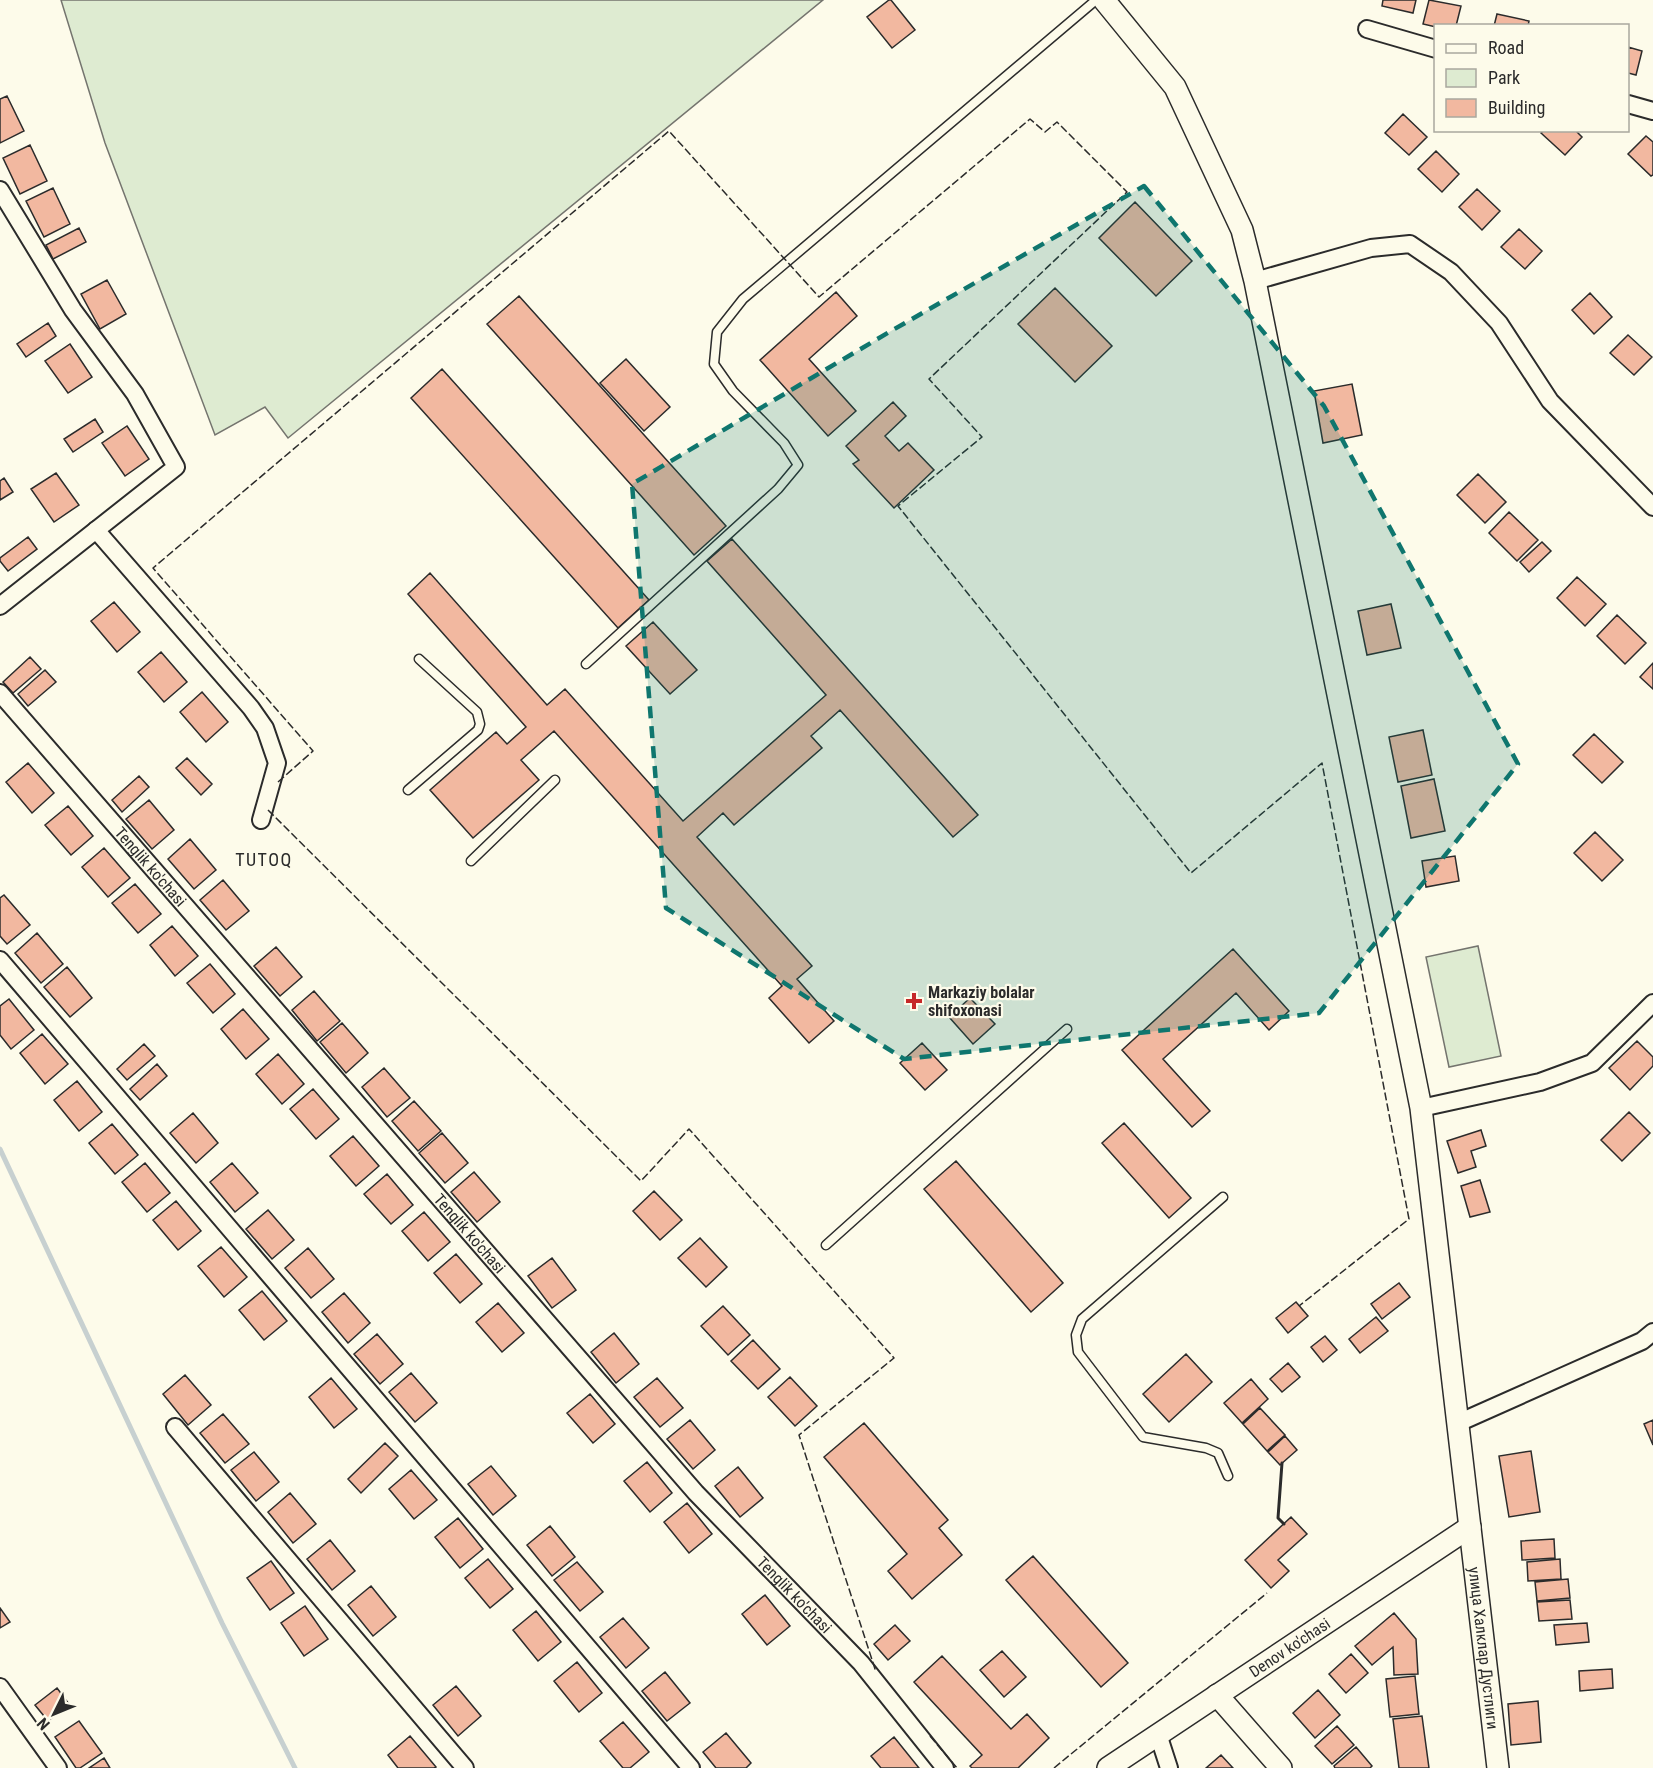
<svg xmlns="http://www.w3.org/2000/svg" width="1653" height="1768" viewBox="0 0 1653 1768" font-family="'Roboto Condensed',sans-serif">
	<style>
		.green { fill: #deebd1; stroke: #74746e; stroke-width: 1.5 }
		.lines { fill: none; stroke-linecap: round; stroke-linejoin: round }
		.stream { stroke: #c7d0d0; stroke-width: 5 }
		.building { fill: #f2b8a0; stroke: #2b2b2b; stroke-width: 1.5 }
		.service-casing { stroke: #2b2b2b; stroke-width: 11 }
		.minor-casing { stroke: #2b2b2b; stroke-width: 20 }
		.tertiary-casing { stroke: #2b2b2b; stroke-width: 24 }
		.service { stroke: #fdfbea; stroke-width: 8 }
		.minor { stroke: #fdfbea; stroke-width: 16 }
		.tertiary { stroke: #fdfbea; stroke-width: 21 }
		.fence { stroke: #2b2b2b; stroke-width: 1.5; stroke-dasharray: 8 3; stroke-linecap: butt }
		.wall { stroke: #2b2b2b; stroke-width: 3 }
		.marked { fill: #0f766e; fill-opacity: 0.2; stroke: #0f766e; stroke-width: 4.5; stroke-dasharray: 12 8; stroke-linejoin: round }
		.poi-dot { fill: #c62828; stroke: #fdfbea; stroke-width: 2 }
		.labels { text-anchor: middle; stroke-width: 4.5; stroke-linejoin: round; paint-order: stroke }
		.street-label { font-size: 16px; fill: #2b2b2b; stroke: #fdfbea }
		.poi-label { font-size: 16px; font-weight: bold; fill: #2b2b2b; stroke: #fdfbea; text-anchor: start }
		.neighbourhood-label { font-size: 18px; letter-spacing: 1.5px; fill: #2b2b2b; stroke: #fdfbea }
	</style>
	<rect width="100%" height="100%" fill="#fdfbea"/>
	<path class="green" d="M61,0H823L288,438L265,407L215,435L105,143Z
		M1478,946L1501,1056L1449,1067L1426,957Z"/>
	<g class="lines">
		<path class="stream" d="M0,1149L222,1623L295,1768"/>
	</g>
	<path class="building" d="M889,0H891L915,30L892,48L867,17Z
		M1383,0H1416L1413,13L1382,6Z
		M1429,0L1461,6L1456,26L1436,27L1423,24Z
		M1497,14L1529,21L1528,26H1494Z
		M1628,47L1642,51L1636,75L1628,73Z
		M7,96L24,131L0,143V99Z
		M1403,114L1427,137L1409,155L1385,133Z
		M1544,130H1575L1582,137L1565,155L1541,133Z
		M1646,136L1653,142V175L1651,176L1628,154Z
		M30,145L47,181L20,194L3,158Z
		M1436,151L1459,174L1442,192L1418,169Z
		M53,188L70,224L44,237L26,201Z
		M1477,189L1500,211L1482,230L1459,207Z
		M1135,202L1192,261L1156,296L1099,238Z
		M79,228L86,242L53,259L46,245Z
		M1519,229L1542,251L1525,269L1501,247Z
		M107,280L126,314L100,329L81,294Z
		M1055,288L1112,346L1075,382L1018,324Z
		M836,292L857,316L809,359L856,411L828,436L760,360Z
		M1590,293L1612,317L1594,334L1572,310Z
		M519,296L726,526L694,555L487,324Z
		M48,323L56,336L26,357L17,344Z
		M1628,335L1652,357L1634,375L1610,353Z
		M70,344L92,377L68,393L45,361Z
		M626,359L670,407L644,431L600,383Z
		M442,369L649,600L618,628L411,398Z
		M1352,384L1362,435L1323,443L1314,391Z
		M893,402L906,416L885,436L899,451L908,443L934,470L894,508L853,464L859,460L846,446Z
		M95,419L103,432L73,452L64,439Z
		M127,426L149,459L125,476L102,443Z
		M56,473L79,505L54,522L31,489Z
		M1478,474L1506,502L1485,523L1457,495Z
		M4,478L13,492L0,500V481Z
		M1509,512L1538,540L1517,561L1489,533Z
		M28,537L37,549L8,571L0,561V558Z
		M732,539L978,815L953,837L840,710L811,736L822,748L734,825L723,813L697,837L812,966L797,979L834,1021L809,1043L769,998L782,986L554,731L521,760L539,780L473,838L430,790L496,732L507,744L526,727L408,594L430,573L547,705L565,689L683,821L826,695L707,561Z
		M1542,542L1551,551L1529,572L1520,562Z
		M1577,577L1606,604L1585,626L1557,598Z
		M114,602L140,632L117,652L91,621Z
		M1391,604L1401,648L1367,655L1358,611Z
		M1617,615L1646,643L1625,664L1597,636Z
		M653,622L697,670L670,694L626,646Z
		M161,652L187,682L164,702L138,672Z
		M30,657L41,669L13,693L3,682Z
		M1653,663V689L1640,677Z
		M45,670L56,682L28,706L18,694Z
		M202,692L228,722L206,742L180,712Z
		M1423,730L1432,775L1398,782L1389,737Z
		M1594,734L1623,762L1602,783L1573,755Z
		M187,758L212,784L201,795L176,768Z
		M28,763L54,793L32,813L6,782Z
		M139,776L149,787L122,812L112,800Z
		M1434,779L1445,831L1411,838L1401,786Z
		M149,800L174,830L152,849L126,819Z
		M68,806L93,836L71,855L45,825Z
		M1595,832L1623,860L1602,881L1574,853Z
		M190,839L216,870L194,889L168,859Z
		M104,848L130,878L108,897L82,867Z
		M1455,856L1459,881L1426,887L1422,861Z
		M223,880L249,911L226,930L200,900Z
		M135,884L161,914L138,933L112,903Z
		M4,895L30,925L7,944L0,936V898Z
		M172,926L198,956L175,976L150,945Z
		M37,933L63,964L41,983L15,953Z
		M276,947L302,977L280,996L254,966Z
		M1233,949L1289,1011L1269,1030L1236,993L1163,1059L1210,1111L1192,1127L1122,1050Z
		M210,964L235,994L213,1013L187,983Z
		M67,967L92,998L70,1017L44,987Z
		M314,991L340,1021L317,1041L292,1010Z
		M970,998L995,1024L973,1044L949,1017Z
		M9,999L34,1030L11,1049L0,1035V1006Z
		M243,1009L269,1039L246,1059L221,1029Z
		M342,1023L368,1053L346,1073L320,1042Z
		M42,1034L68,1064L45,1084L20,1053Z
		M1637,1041L1653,1057V1066L1630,1090L1609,1068Z
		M922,1043L947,1070L925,1090L900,1063Z
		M144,1044L155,1056L127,1080L117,1069Z
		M278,1054L304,1084L282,1104L256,1074Z
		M157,1064L167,1076L140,1100L130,1089Z
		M384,1068L410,1098L387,1117L362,1087Z
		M77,1081L102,1112L79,1131L54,1100Z
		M313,1089L339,1119L316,1139L290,1109Z
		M414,1101L441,1131L418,1151L392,1121Z
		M1629,1112L1650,1133L1622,1161L1601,1140Z
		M193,1113L218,1143L196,1163L170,1133Z
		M1124,1123L1191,1198L1169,1218L1102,1143Z
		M112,1124L138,1155L115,1174L89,1143Z
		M1481,1130L1486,1146L1471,1151L1476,1167L1458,1173L1447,1141Z
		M442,1133L468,1163L445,1183L419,1153Z
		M353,1136L379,1166L356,1186L330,1156Z
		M956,1161L1063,1283L1031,1312L924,1189Z
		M145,1163L170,1193L147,1212L122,1182Z
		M232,1163L258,1193L235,1212L210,1182Z
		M474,1172L500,1202L477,1222L451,1192Z
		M387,1174L413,1205L391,1224L364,1194Z
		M1480,1180L1490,1212L1470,1217L1461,1186Z
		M654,1191L682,1220L660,1240L633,1211Z
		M176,1201L201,1231L178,1250L153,1220Z
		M268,1210L294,1240L272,1259L246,1229Z
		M424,1212L450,1242L428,1261L402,1231Z
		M700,1238L727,1267L706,1287L678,1258Z
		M221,1247L247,1277L224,1297L198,1266Z
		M308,1248L334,1279L311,1298L285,1268Z
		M456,1254L482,1284L460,1303L434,1273Z
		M552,1258L576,1290L552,1308L528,1276Z
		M1399,1283L1410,1297L1382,1319L1371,1304Z
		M262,1291L287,1321L264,1340L239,1310Z
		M344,1293L370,1323L348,1343L322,1312Z
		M1296,1302L1308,1316L1288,1333L1276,1318Z
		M498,1303L524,1333L502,1352L476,1322Z
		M723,1306L750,1335L728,1355L701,1326Z
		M1376,1317L1388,1331L1360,1353L1349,1339Z
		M614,1333L639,1364L616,1383L591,1352Z
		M377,1334L403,1364L380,1384L354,1354Z
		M1325,1336L1337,1350L1323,1362L1311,1347Z
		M753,1340L780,1369L758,1389L731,1361Z
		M1186,1354L1212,1382L1169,1422L1143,1394Z
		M1288,1363L1300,1377L1282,1392L1270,1379Z
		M411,1373L437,1403L415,1422L389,1392Z
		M185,1375L211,1405L188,1425L163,1394Z
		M790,1377L817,1406L795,1426L768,1397Z
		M331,1378L357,1409L334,1428L309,1397Z
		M657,1378L683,1408L660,1427L634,1397Z
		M1251,1379L1268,1399L1242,1423L1224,1403Z
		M590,1394L615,1424L593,1443L567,1413Z
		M1260,1408L1285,1435L1267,1451L1243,1424Z
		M223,1414L249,1444L225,1463L200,1433Z
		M690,1420L715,1450L693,1469L667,1439Z
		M1653,1420V1445L1644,1424Z
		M864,1423L948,1520L939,1528L962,1555L912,1599L888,1571L907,1554L824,1457Z
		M1285,1436L1297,1450L1280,1465L1268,1452Z
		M385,1443L398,1456L361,1493L348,1479Z
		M1531,1451L1540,1512L1509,1517L1499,1456Z
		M254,1452L279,1482L256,1501L231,1470Z
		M647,1462L672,1493L650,1512L624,1481Z
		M491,1466L516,1496L493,1515L468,1484Z
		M738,1467L763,1498L740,1517L715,1486Z
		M411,1470L437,1500L414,1519L389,1489Z
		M290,1493L316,1524L293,1543L268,1512Z
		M687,1503L712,1534L689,1553L664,1522Z
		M1291,1517L1307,1534L1278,1560L1289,1571L1271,1588L1245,1560Z
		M458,1518L483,1549L460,1568L435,1537Z
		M550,1526L575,1557L552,1576L527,1545Z
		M1554,1539L1555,1558L1522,1560L1521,1541Z
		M330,1540L355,1571L332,1590L307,1559Z
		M1033,1556L1128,1663L1101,1687L1006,1580Z
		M488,1559L513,1589L490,1608L465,1578Z
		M1560,1559L1561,1579L1528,1581L1527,1562Z
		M271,1561L294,1593L270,1610L247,1578Z
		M577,1562L603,1592L580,1611L554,1580Z
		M1568,1579L1570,1598L1537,1601L1535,1582Z
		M371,1586L396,1617L373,1636L348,1605Z
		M765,1595L790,1626L767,1645L742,1614Z
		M1570,1600L1572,1619L1539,1621L1537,1602Z
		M305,1606L328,1639L304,1656L281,1623Z
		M0,1608L10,1622L0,1628Z
		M536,1611L561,1642L538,1661L513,1630Z
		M1394,1613L1416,1639L1418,1674L1394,1675L1393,1647L1372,1665L1355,1646Z
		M623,1618L649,1648L626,1668L600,1637Z
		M1587,1623L1589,1642L1556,1645L1554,1625Z
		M895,1625L910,1641L888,1660L874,1644Z
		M1002,1651L1026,1677L1004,1697L980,1670Z
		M1351,1654L1368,1673L1346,1693L1329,1674Z
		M942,1656L1011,1729L1027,1714L1049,1738L1018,1768H972L970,1766L982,1755L914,1682Z
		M577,1662L602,1693L579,1712L554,1681Z
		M1612,1669L1613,1688L1580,1691L1579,1671Z
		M665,1672L690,1703L667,1721L642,1691Z
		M1415,1676L1419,1714L1390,1717L1386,1679Z
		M456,1686L481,1716L458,1736L433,1705Z
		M57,1688L69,1704L48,1721L35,1705Z
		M1318,1690L1340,1715L1315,1738L1293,1713Z
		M1538,1701L1541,1742L1511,1745L1508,1704Z
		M1422,1716L1429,1768H1399L1393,1719Z
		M79,1721L102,1753L80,1768H76L55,1737Z
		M623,1722L649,1752L630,1768H623L600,1741Z
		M1337,1726L1354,1745L1332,1764L1315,1746Z
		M726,1733L751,1763L746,1768H716L703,1752Z
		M410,1736L436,1767L434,1768H398L388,1755Z
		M894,1737L919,1768H881L871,1756Z
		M1356,1747L1372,1766L1370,1768H1335L1334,1766Z
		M1221,1755L1233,1768H1206Z
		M104,1758L110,1768H89Z"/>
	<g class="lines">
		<defs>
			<path id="service" d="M586,664L778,489L798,465L784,443L733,391L714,364L717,332L743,299L1096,0
				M408,790L478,730L480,724L477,712L419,659
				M471,861L555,780
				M1223,1197L1082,1319L1076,1335L1078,1352L1143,1437L1206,1448L1218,1453L1228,1476
				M826,1245L1067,1029"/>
			<g id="minor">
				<path d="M1367,29L1436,49"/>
				<path d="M1628,104L1653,111"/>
				<path d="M0,190L73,310L135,394L176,467L0,606"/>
				<path d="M1255,281L1371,248L1410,244L1451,272L1499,323L1550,401L1653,507"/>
				<path d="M96,530L251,708L265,728L277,763L261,820"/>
				<path id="s1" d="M0,693L696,1493L861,1663L945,1768"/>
				<path d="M0,960L691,1768"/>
				<path d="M1421,1108L1540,1082L1592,1063L1653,1003"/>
				<path d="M1458,1423L1642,1341L1653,1332"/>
				<path d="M175,1427L465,1768"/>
				<path d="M0,1687L58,1768"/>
				<path d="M1158,1734L1169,1768"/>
			</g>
			<g id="tertiary">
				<path id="s2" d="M1104,0L1175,87L1242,230L1255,281L1421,1108L1498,1768"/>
				<path d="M1217,1695L1281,1768"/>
				<path id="s3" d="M1108,1768L1470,1527"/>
			</g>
		</defs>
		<use href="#service" class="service-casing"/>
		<use href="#minor" class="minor-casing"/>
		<use href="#tertiary" class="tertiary-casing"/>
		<use href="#service" class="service"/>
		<use href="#minor" class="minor"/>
		<use href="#tertiary" class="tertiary"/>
		<path class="fence" d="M278,782L313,751L153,568L669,131L819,297L1030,119L1045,132L1057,122L1127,192L929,379L982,437L898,506L1191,873L1322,763L1409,1219L1299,1306
			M268,810L641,1181L689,1129L894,1358L799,1435L876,1672
			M930,1736L957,1768
			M1054,1768L1267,1593"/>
		<path class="wall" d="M1282,1463L1278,1518L1284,1524"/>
	</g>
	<path class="marked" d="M1144,186L1324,406L1518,764L1319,1013L904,1059L666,908L632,484L891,331Z"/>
	<path class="poi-dot" d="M911 992h6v6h6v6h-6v6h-6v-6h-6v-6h6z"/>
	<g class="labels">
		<g class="street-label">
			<text dy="6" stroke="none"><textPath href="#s1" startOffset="230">Tenglik ko'chasi</textPath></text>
			<text dy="6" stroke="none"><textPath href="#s1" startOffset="716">Tenglik ko'chasi</textPath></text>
			<text dy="6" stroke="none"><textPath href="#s1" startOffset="1202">Tenglik ko'chasi</textPath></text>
			<text dy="6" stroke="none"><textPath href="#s3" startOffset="218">Denov ko'chasi</textPath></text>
			<text dy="6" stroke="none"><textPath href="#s2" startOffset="1710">улица Халклар Дустлиги</textPath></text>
		</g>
		<g class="poi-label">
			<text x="928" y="998">Markaziy bolalar<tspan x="928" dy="18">shifoxonasi</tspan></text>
		</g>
		<g class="neighbourhood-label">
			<text x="264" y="866">TUTOQ</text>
		</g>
	</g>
	<rect x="1434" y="24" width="195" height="108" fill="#fdfbea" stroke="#a9a89e" stroke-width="1.5"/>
	<rect x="1446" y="44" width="30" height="9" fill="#fdfbea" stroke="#a9a89e" stroke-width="1.5"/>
	<text x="1488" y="54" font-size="18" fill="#2b2b2b">Road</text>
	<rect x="1446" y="69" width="30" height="18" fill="#deebd1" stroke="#a9a89e" stroke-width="1.5"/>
	<text x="1488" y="84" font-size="18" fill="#2b2b2b">Park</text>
	<rect x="1446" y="99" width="30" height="18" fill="#f2b8a0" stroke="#a9a89e" stroke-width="1.5"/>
	<text x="1488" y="114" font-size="18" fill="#2b2b2b">Building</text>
	<g transform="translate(54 1714) rotate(227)" stroke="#fdfbea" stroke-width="4.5" paint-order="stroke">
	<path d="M0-4.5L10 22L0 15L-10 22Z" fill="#2b2b2b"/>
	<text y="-9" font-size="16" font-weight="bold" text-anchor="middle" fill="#2b2b2b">N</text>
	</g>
</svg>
